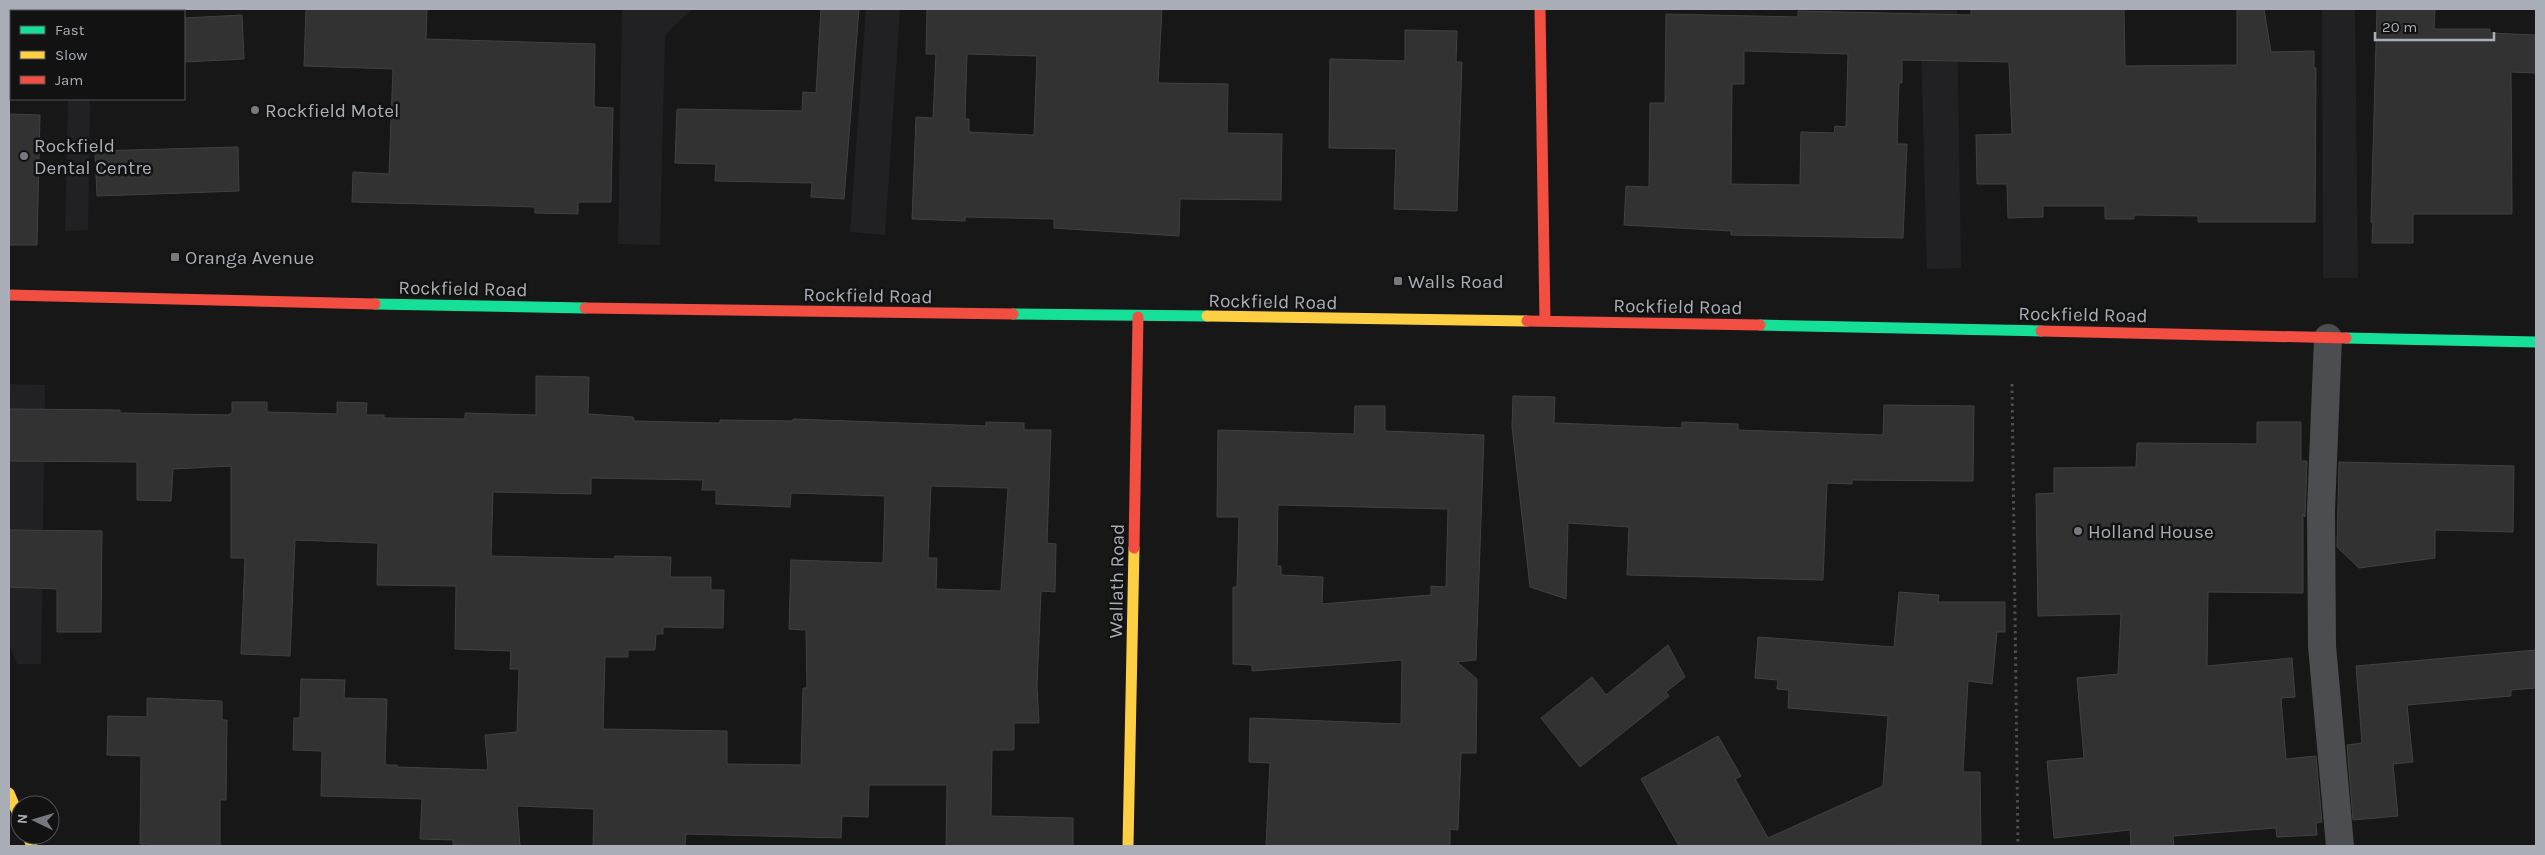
<svg xmlns="http://www.w3.org/2000/svg" width="2545" height="855" viewBox="0 0 2545 855" font-family="Karla,sans-serif">
	<style>
		.built { fill: #212123 }
		.building { fill: #323233; stroke: #404144; fill-rule: evenodd }
		.lines { fill: none; stroke-linecap: round; stroke-linejoin: round }
		.path { stroke: #4d4f51; stroke-width: 3; stroke-dasharray: 2.5 4; stroke-linecap: butt }
		.street { stroke: #4c4d50; stroke-width: 28 }
		.fast { stroke: #16e098; stroke-width: 11 }
		.slow { stroke: #ffcf43; stroke-width: 11 }
		.jam { stroke: #f24e42; stroke-width: 11 }
		.poi-dot { fill: #77797f; stroke: #121213; stroke-width: 2 }
		.labels { text-anchor: middle; stroke-width: 5; stroke-linejoin: round; paint-order: stroke }
		.poi-label { font-size: 19px; fill: #aaaeb7; stroke: #121213; text-anchor: start }
		.street-label { font-size: 19px; fill: #aaaeb7; stroke: #121213 }
	</style>
	<rect width="100%" height="100%" fill="#171718"/>
	<path class="built" d="M622,9H692L665,35L660,245L618,244Z
		M866,9H900L885,235L850,232Z
		M1920,9H1957L1961,268L1927,269Z
		M2322,9H2355L2358,278H2323Z
		M68,99H90L88,230L65,231Z
		M9,384L45,385L41,664H17L9,644Z"/>
	<path class="building" d="M306,9H427L426,39L595,44L594,107L613,108L611,202H578V214L535,213V207L352,202L353,172L389,174L393,69L304,66Z
		M821,9H859L844,199L811,197L812,183L715,181L716,164L675,163L677,109L802,111L803,92L816,93Z
		M927,9H1162L1158,83L1228,84L1227,133L1282,134L1281,200L1180,199L1179,236L1054,228V219L965,217V221L912,219L916,117L933,118L936,54H926ZM967,54L1037,56L1034,135L969,132V119H965Z
		M1971,9H2124L2125,66L2237,65V9H2264L2271,52L2314,51V68H2316L2315,222H2198V216L2134,215V219H2105V206H2043V217L2008,218L2007,184H1977L1976,135L2012,134L2009,62L1902,60V83H1899L1897,144H1907L1903,238L1731,235V231L1624,225L1626,186L1649,187L1650,103H1665L1666,14L1798,17V11L1971,15ZM1744,51L1848,54L1846,127L1835,126L1834,133L1801,132L1800,185L1731,184L1732,84H1744Z
		M2377,9H2435L2434,29H2490V33L2536,35V73L2511,72L2512,214H2413V243H2372L2373,222H2371Z
		M242,15L244,59L184,62V18Z
		M1405,30L1457,31L1456,62H1462L1457,211L1394,209L1396,149L1329,148L1330,59L1405,61Z
		M9,114L40,115L37,245H9Z
		M238,147L239,191L97,196L95,151Z
		M536,376L589,377L588,414L633,417L634,421L720,423V420L793,421V419L986,426V422L1024,423V430H1051L1047,543L1056,544L1055,592L1041,591L1037,686L1039,723H1014V750H992L991,816L1073,818V846H946L947,785H869L868,817L842,816L841,838L686,834L685,846H593L594,809L517,806L520,846L453,845V840L420,839L422,799L321,796L322,751L293,750L294,718H300L301,679L345,680L344,698L387,699L385,765H397V767L488,770L485,735L517,732L519,669H510L511,651L455,649L456,586L377,585L378,543L295,540L290,656L241,654L245,558H231V466L173,469L171,501L137,500V462L9,461V409L120,410V413L228,415L232,413V402H267V412L337,414V402L367,403L366,415H384V418L465,419V413L536,415ZM591,478L703,480L702,490H716V504L790,507L791,493L885,496L883,563L791,560L789,629L806,630L807,688H803L801,765L727,764V731L603,729L605,657H628V650H655L656,634H663V627L723,628L724,590H711V577H670L671,557L615,556L614,559L491,556L493,492L591,494ZM931,486L1008,488L1001,591L936,589L937,558H928Z
		M1513,396L1555,397L1554,423L1682,428V422L1738,424V430L1883,435L1884,405L1974,406L1973,481L1852,480V484L1827,483L1823,580L1627,575L1629,527L1568,523L1566,599L1530,587L1512,427Z
		M1355,406H1385V431L1484,435L1476,660L1457,662L1477,679L1476,753H1461L1458,830L1450,829V846H1266L1270,763L1249,762L1250,718L1401,724L1402,660L1252,671V665L1233,664V587H1237L1239,517H1217L1218,430L1354,434ZM1278,505L1448,509L1446,587L1431,586V595L1322,604L1323,577L1281,575V566H1277Z
		M2257,422H2301V461H2307L2305,517L2303,514V593L2208,592L2207,666L2292,658L2295,697L2281,698L2286,759L2316,756L2322,822L2316,823L2317,835L2277,837L2276,828L2173,836L2174,846H2131L2130,830L2054,838L2047,761L2084,758L2077,678L2118,674L2121,614L2038,616L2036,494L2054,493V468L2136,467L2137,443L2257,444Z
		M2339,462L2514,466L2513,532L2435,530V558L2359,568L2337,547Z
		M9,530L102,531L101,632H57V589L9,587Z
		M1899,592L1939,595L1938,602H2005V632H1997L1992,684L1968,681L1963,772H1980L1981,845L1679,846L1641,779L1718,736L1741,776L1735,779L1768,838L1883,786L1888,716L1788,708L1789,690L1777,689L1778,680L1755,678L1758,637L1894,647Z
		M1668,645L1685,677L1666,692L1669,696L1580,767L1541,718L1592,677L1606,695Z
		M2536,650V688L2511,690V696L2407,705L2413,762L2393,764L2398,816L2353,820L2347,745L2362,743L2356,666Z
		M147,698L222,701V720H227L226,800H220V846H151V844H140L141,756L107,755L108,716L147,717Z"/>
	<g class="lines">
		<path class="path" d="M2012,384L2018,846"/>
		<path class="street" d="M2328,338L2321,510L2322,646L2340,846"/>
		<path class="fast" d="M375,304L585,308
			M1013,314L1207,316
			M1760,325L2041,331
			M2346,338L2536,342"/>
		<path class="slow" d="M1207,316L1527,321
			M9,793L20,819
			M27,835L32,846
			M1128,846L1134,548"/>
		<path class="jam" d="M1540,9L1545,321
			M9,295L375,304
			M585,308L1013,314
			M1527,321L1760,325
			M2041,331L2346,338
			M1134,548L1138,317"/>
	</g>
	<g class="poi-dot">
		<circle cx="255" cy="110" r="5"/>
		<circle cx="24" cy="156" r="5"/>
		<rect x="170" y="252" width="10" height="10" rx="2.5"/>
		<rect x="1393" y="276" width="10" height="10" rx="2.5"/>
		<circle cx="2078" cy="531" r="5"/>
	</g>
	<g class="labels">
		<g class="poi-label">
			<text x="265" y="117">Rockfield Motel</text>
			<text x="34" y="152">Rockfield<tspan x="34" dy="22">Dental Centre</tspan></text>
			<text x="185" y="264">Oranga Avenue</text>
			<text x="1408" y="288">Walls Road</text>
			<text x="2088" y="538">Holland House</text>
		</g>
		<g class="street-label">
			<text transform="translate(463 288) rotate(1)" y="7">Rockfield Road</text>
			<text transform="translate(868 295) rotate(1)" y="7">Rockfield Road</text>
			<text transform="translate(1273 301) rotate(1)" y="7">Rockfield Road</text>
			<text transform="translate(1678 306) rotate(1)" y="7">Rockfield Road</text>
			<text transform="translate(2083 314) rotate(1)" y="7">Rockfield Road</text>
			<text transform="translate(1116 581) rotate(-89)" y="7">Wallath Road</text>
		</g>
	</g>
	<rect width="2545" height="855" fill="none" stroke="#aaaeb7" stroke-width="20"/>
	<rect x="10" y="10" width="175" height="90" fill="#121213" stroke="#4f5055"/>
	<rect x="20" y="26" width="25" height="8" fill="#16e098" stroke="#4f5055"/>
	<text x="55" y="35" font-size="15" fill="#aaaeb7">Fast</text>
	<rect x="20" y="51" width="25" height="8" fill="#ffcf43" stroke="#4f5055"/>
	<text x="55" y="60" font-size="15" fill="#aaaeb7">Slow</text>
	<rect x="20" y="76" width="25" height="8" fill="#f24e42" stroke="#4f5055"/>
	<text x="55" y="85" font-size="15" fill="#aaaeb7">Jam</text>
	<g transform="translate(35 820) rotate(275)"><circle r="24" fill="#121213" stroke="#4f5055"/>
	<path d="M0-4L9 19L0 12L-9 19Z" fill="#77797f"/>
	<text y="-8" font-size="14" font-weight="bold" text-anchor="middle" fill="#aaaeb7">N</text>
	</g>
	<path d="M2375 32v8h119v-8" fill="none" stroke="#aaaeb7" stroke-width="2.5"/>
	<text x="2382" y="32" font-size="15" fill="#aaaeb7" stroke="#121213" stroke-width="4" paint-order="stroke">20 m</text>
</svg>
